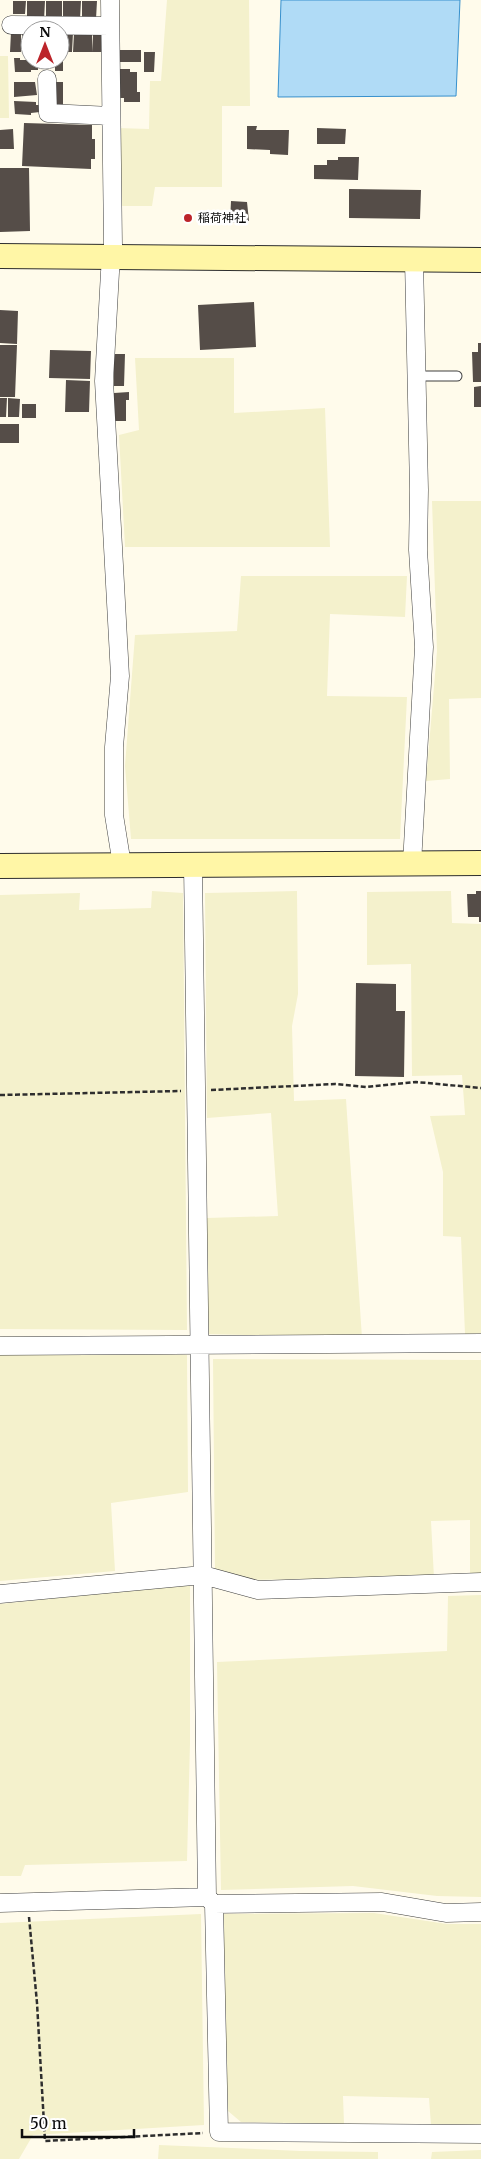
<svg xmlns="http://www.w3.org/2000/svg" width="481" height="2159" viewBox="0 0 481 2159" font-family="Merriweather,'Noto Sans JP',serif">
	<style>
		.farmland { fill: #f4f1cc }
		.water { fill: #b0dbf6; stroke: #3790cd }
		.building { fill: #554d48 }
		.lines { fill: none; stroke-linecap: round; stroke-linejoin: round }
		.lane-casing { stroke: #3f3f3f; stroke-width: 11 }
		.street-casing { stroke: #3f3f3f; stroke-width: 19 }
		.secondary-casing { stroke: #2e2e2e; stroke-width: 26 }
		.path { stroke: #2e2e2e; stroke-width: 2.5; stroke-dasharray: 5 2.5; stroke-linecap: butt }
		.lane { stroke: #fff; stroke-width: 9 }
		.street { stroke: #fff; stroke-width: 18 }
		.secondary { stroke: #fff6a6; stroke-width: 24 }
		.poi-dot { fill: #bc242a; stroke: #fff; stroke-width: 2 }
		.labels { text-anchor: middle; stroke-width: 5; stroke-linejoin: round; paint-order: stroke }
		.poi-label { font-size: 12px; fill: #0c0c0c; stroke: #fff; text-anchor: start }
	</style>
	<rect width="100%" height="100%" fill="#fffbeb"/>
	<path class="farmland" d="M167,0H249L250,106H222V187H155L152,206H118L117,128L149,129L150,81H161Z
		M0,56H8L9,118H0Z
		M135,358H234V413L325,408L330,547H125L119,435L139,430Z
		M432,501H481V698L449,699L450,779L426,781L437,651Z
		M241,576H407L405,617L330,614L327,696L407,697L400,839H131L125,766L135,635L237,631Z
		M152,891L183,893L187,1330L0,1329V895L80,893L79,910L151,908Z
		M297,891L298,994L292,1026L294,1101L346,1099L362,1338L208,1334L207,1218L278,1216L271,1113L207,1118L205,893Z
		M451,891L452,923L481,924V1333L465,1334L461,1237L443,1236V1172L430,1116L465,1115L462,1075L412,1076L411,964L367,965V892Z
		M0,1354L187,1355L188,1492L111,1503L115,1571L0,1581Z
		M213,1359L481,1360V1577H470V1520L431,1521L434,1578L236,1580L215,1571Z
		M190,1584V1743L187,1861L25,1865L21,1876H0V1604Z
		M481,1595V1897L437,1896L353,1886L221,1890L217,1662L447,1651L448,1596Z
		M374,1913L447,1924H481V2124L431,2125L429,2098L343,2096L344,2124L241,2122L228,2111L222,1914Z
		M201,1914L204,2125L33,2135L19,2159H0V1923Z
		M159,2145L301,2151L378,2152V2159H158Z
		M481,2150V2159H431L432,2152Z"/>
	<path class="water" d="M281,0H460L456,96L278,97Z"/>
	<path class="building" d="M13,1H26L25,14H13Z
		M27,1H45L44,20L27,19Z
		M46,1H62V16H46Z
		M63,1H81L80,19L71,17V20H63Z
		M82,1H97L96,19H82Z
		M11,32H21V52H10Z
		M22,32H30V52H22Z
		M64,33H73L72,52H63Z
		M74,33H86V35H92V52H73Z
		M99,33L104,34V52H92L93,35H99Z
		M116,50H141V62H116Z
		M144,52H155L154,72H144Z
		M14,58H20V60H38V70H31V72H15Z
		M42,60L63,61V71H55V67H42Z
		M120,69H130V72H137V92H140V102H124V98H116V73H120Z
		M14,82H35L37,95L14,97Z
		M56,82H63V107L53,104V85H56Z
		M14,101L36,102V105H40V112L31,113V115L15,114Z
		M24,123L92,125V139H95V159H91V169L22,166Z
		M247,126H257L256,130H289L288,155L270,154V150L247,149Z
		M317,128L346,129L345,144H317Z
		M13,129L14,149H0V130Z
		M338,157H359L358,180L314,179V165H327V160H338Z
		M0,168H29L30,231L0,232Z
		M349,189L421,190L420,219L349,218Z
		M231,201L247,202L249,221H245V224L230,222Z
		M254,302L256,347L200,350L198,305Z
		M0,310L18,311L17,344L0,343Z
		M478,343H481V382H473L472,352H478Z
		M0,345H17L15,397H0Z
		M50,350L91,351L90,379L49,378Z
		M114,354H125L124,386H114Z
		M66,380L90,381L89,412H65Z
		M481,386V407H474V387Z
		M129,392V400H126V421H114V393Z
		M0,398H7L6,417H0Z
		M8,398L20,399L19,417H8Z
		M22,404H36V418H22Z
		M0,424H19V443H0Z
		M476,891H481V922H479V917H468L467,894H476Z
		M356,983L396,984V1011H405L404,1077L355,1076Z"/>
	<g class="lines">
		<defs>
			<path id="lane" d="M416,376H457"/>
			<path id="street" d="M110,0L113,245L110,272L104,381L120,676L114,747V815L122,865
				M11,25L110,26
				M47,79L48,113L111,116
				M412,864L424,647L418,550L419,490L414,260
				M193,865L207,1897
				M0,1346L481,1343
				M0,1594L203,1575L258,1590L481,1582
				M0,1903L207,1897L214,1904L382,1902L446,1913L481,1912
				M214,1904L219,2132L481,2134"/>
			<path id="secondary" d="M0,256L481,260
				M0,866L481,863"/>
		</defs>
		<use href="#lane" class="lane-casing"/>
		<use href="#street" class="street-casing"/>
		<use href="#secondary" class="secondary-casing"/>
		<path class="path" d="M211,1090L335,1084L366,1087L416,1082L481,1088
			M0,1095L181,1091
			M29,1917L37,2003L45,2141L203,2133"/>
		<use href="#lane" class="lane"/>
		<use href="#street" class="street"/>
		<use href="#secondary" class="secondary"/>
	</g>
	<circle class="poi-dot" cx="188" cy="218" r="5"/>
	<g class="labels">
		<g class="poi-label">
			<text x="198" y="222">稲荷神社</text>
		</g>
	</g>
	<g transform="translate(45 45)"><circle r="24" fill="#ffffff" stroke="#9e9e9e"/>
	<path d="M0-4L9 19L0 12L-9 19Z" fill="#bc242a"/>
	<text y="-8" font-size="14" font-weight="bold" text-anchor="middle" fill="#0c0c0c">N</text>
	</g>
	<path d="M22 2129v8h112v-8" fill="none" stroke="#0c0c0c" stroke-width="2.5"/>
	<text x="30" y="2129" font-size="15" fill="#0c0c0c" stroke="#ffffff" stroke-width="4" paint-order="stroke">50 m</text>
</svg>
